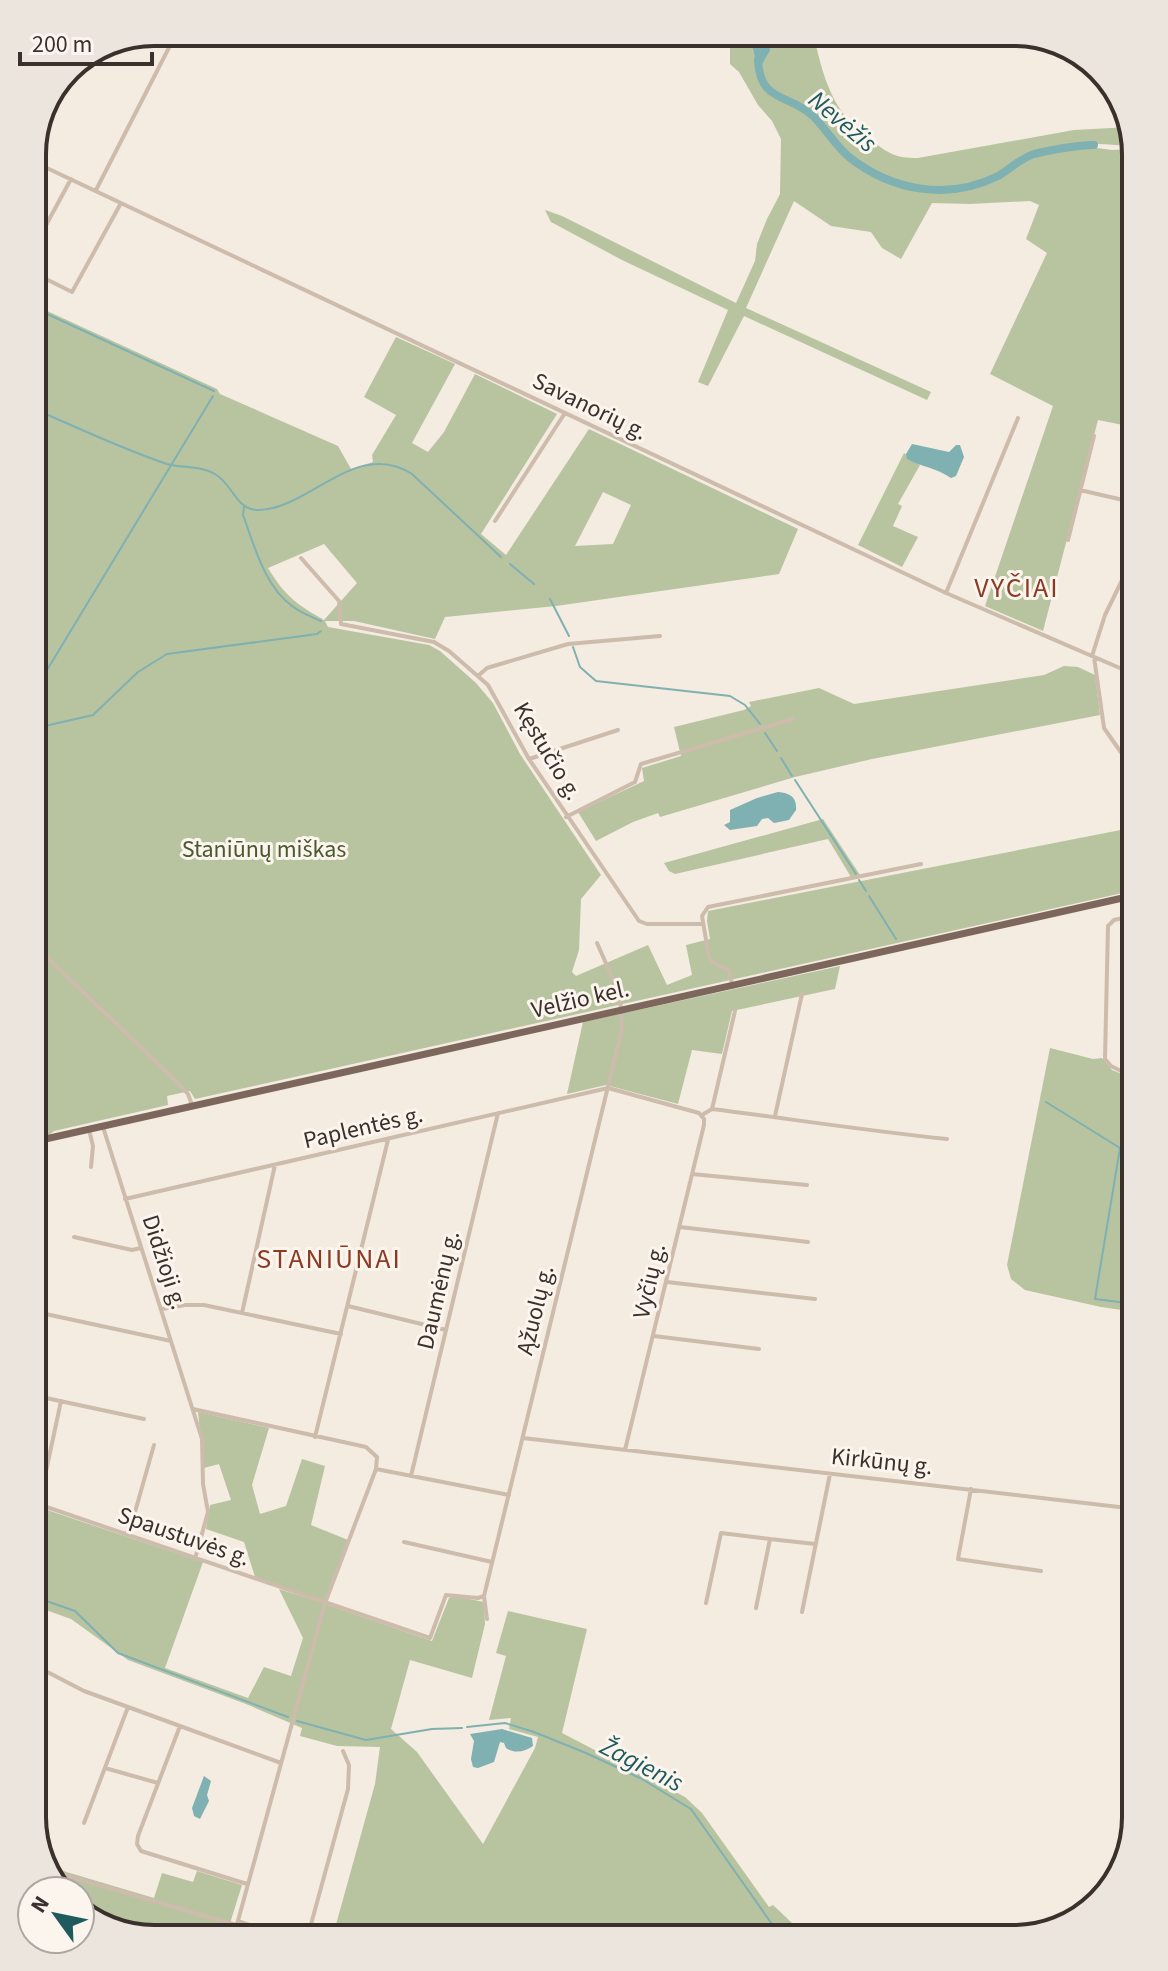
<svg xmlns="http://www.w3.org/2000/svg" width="1168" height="1971" viewBox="0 0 1168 1971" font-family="'Source Sans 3',sans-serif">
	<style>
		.green { fill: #b8c4a0; fill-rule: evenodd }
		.water { fill: #7fb0b2 }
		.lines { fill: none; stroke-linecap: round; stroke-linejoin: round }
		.stream { stroke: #7fb0b2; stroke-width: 2 }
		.river { stroke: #7fb0b2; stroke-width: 8 }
		.minor { stroke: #cdbbac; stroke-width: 4 }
		.primary { stroke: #7d675c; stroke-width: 7 }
		.labels { text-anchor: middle; stroke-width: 6; stroke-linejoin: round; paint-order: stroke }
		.street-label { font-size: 24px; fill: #3b302b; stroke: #fbf5ee }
		.park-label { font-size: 24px; fill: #4a5a2e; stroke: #fbf5ee }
		.water-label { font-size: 26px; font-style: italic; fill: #1f5a5e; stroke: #fbf5ee }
		.quarter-label { font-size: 28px; letter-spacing: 2px; fill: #8c3b22; stroke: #fbf5ee }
		.rim { fill: none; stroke: #3b302b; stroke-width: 4 }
	</style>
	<rect width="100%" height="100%" fill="#f4ebe1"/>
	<path class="green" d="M730,32H749L758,70L770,51L771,32H813C823,77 832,114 872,141C890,154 895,158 918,158L1074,130L1130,127L1134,145C1117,147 1099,141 1082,146L1112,150L1135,149L1136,154V392L1132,391L1123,425L1098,420L1043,631L985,606L1053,406L990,374L1047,253L1026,239L1039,205L1030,201L970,204L932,203L901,259L882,248L871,232L831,226L794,201L746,308L931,392L927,400L744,316L708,386L698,382L728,310L622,260L551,222L545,210L562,216L736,303L755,261L757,244L767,219L780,194L781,139L772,121L758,105L739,72L730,64Z
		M32,304L217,389L220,394L338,446L351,469L373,462L372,455L396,415L364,397L396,337L455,364L412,443L428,452L444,432L475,374L557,414L481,534L506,555L589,429L798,529L779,574L556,606L445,617L435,639L354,621H325L328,627L429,645L440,651L476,683L493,703L520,754L601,875L581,899L579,950L572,972L576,976L648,945L667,985L692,975L686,945L710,939L707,921L708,911L1136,827V890L195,1099L190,1091L167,1096L168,1105L54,1131L43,1140L32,1142ZM603,492L631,505L613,544L575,546ZM324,544L357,583L324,620C296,604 285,596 268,568Z
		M904,453L920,465L898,504L902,506L893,526L918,537L902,567L858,545Z
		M1064,666L1078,667L1095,675L1100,715L872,759L795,777L660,817L658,813L633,822L596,841L578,812L644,781L642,768L681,756L674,727L744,710L751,706L749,702L819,688L854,704L1044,675Z
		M823,819L860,875L851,877L828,839L675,874L669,871L664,863Z
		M840,966L835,989L732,1011L722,1054L692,1050L678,1104L606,1085L567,1094L583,1022Z
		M1050,1048L1093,1059L1102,1058L1112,1070L1136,1080V1312L1101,1307L1025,1290L1011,1279L1007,1265Z
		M198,1412L269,1428L252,1485L260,1514L286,1506L302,1459L325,1466L311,1525L348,1540L325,1604L432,1641L449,1598L454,1596L484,1602L485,1624L472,1678L410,1660L391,1729L417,1752L483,1844L535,1748L538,1737L509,1729L511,1718L489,1720L506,1656L496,1653L508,1611L587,1629L562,1733L685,1797L702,1813L769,1907L773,1905L809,1939H332L375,1784L380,1747L337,1746L300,1736L302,1728L246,1704L128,1660L71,1619L32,1605V1505L203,1562L165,1668L248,1698L264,1667L291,1676L303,1638L279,1589L323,1603L255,1577L244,1542L206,1529L210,1505L231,1500L219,1464L204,1468Z
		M43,1865L154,1898L162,1873L193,1882L197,1871L242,1885L225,1939H146L86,1918L80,1912V1891H62L44,1871Z"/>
	<path class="water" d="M749,32H771L770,51L758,71Z
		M912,444L949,452L956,445H960L964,457L956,476L951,478C937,468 922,467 907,459L906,454Z
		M778,792C790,793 797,797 796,810L789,820L774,823L768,818L762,819L757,826L730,830L724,825L730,822V810L757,798Z
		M502,1729L532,1738L533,1746C525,1752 514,1754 506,1748L504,1743L500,1742L494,1762L478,1768L473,1767L471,1759L474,1741L470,1734Z
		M204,1776L211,1781L207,1795L209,1801L200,1819L194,1816L192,1808Z"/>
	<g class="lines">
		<path class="stream" d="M32,307L214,391
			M32,408C76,427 122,449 167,464C182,468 202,466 215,474C233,484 236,511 259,510C309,509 357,438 412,474L501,557
			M244,507L243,515C254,545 265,587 292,606C301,613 312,617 321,621
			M510,564L534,584
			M550,599L569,636
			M573,647L580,667L596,681L730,696L745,705L760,724
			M32,676L42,674L47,670L213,396
			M32,729L93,715L138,672L167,654L317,634L321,631
			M765,733L777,751
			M781,758L792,776
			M795,780L856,874
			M859,880L866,891
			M869,896L896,939
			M1046,1102L1120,1148L1095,1299L1136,1304
			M32,1596L75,1611L118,1653L288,1717
			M297,1721L366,1740L432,1729L462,1728
			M467,1727L505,1723L534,1732L586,1753L642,1779L691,1809L774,1927L790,1939"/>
		<path class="river" d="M758,60C760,103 788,93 813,116C826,129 835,145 849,157C892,191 948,201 998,176C1010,169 1021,158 1034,154C1050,150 1078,145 1094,145"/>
		<path class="minor" d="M32,161L946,593L1136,675
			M96,190L177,32
			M32,251L71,179
			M32,272L72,292L121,203
			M1080,490L1136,503
			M495,521L565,413
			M1068,540L1094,436
			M301,558L339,601L341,624L434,642L449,651L488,685L529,759L639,921L647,924H703
			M946,593L1018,418
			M1092,656L1105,615L1129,566L1136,542
			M1094,657L1104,728L1136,774
			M478,676L487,668L568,644L660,636
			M529,759L618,730
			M566,817L635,782L641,764L793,719
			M32,943L177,1082L188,1094L192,1105
			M732,984L729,970L712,962L709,957L702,916L708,907L921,864
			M1129,1075L1111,1066L1105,1059L1108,926L1114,920L1136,915
			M712,1109C791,1119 868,1131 947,1139
			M702,1115L712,1109L735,1011
			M775,1116L802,994
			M103,1127L202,1439L203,1484L208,1512L195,1559
			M89,1130L93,1146L91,1167
			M38,1142L45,1213L43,1235
			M692,1174L807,1185
			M125,1199L608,1088L699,1113L704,1119V1125L625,1450
			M680,1227L808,1242
			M74,1237L132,1250L141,1248
			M667,1282L815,1299
			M348,1306L446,1330
			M162,1309L185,1305H204L341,1334
			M41,1313L171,1341
			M242,1313L275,1165
			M654,1336L759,1349
			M32,1395L144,1419
			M193,1409L366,1447L377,1457L376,1469L325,1603L233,1939
			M315,1437L388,1140
			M523,1438L1136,1509
			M376,1469L509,1495
			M411,1476L498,1113
			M971,1489L958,1559L1041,1571
			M32,1502L430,1638L446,1595L478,1598L484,1596
			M39,1504L61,1401
			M126,1535L135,1512L154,1445
			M404,1542L492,1562
			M706,1603L721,1533L770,1539
			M756,1608L770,1539L815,1544
			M802,1612L830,1474
			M487,1619L484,1596L622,1029L620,995L597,943
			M32,1664L84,1691L128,1707L84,1823
			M128,1707L180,1726
			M105,1768L158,1783
			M44,1869L236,1925
			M247,1884L141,1851L137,1844L138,1836L180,1726L281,1763
			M238,1921L288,1939
			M307,1939L348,1789L349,1765L343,1751"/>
		<path class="primary" d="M32,1142L1136,895"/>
	</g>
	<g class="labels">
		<g class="street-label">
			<text transform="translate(590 406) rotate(26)" y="8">Savanorių g.</text>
			<text transform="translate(548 751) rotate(59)" y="8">Kęstučio g.</text>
			<text transform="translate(580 999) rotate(-13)" y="8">Velžio kel.</text>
			<text transform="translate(363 1127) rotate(-13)" y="8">Paplentės g.</text>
			<text transform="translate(165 1262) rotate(72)" y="8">Didžioji g.</text>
			<text transform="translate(649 1281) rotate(-77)" y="8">Vyčių g.</text>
			<text transform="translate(438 1290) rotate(-77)" y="8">Daumėnų g.</text>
			<text transform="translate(535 1310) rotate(-76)" y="8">Ąžuolų g.</text>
			<text transform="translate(882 1461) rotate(6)" y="8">Kirkūnų g.</text>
			<text transform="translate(184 1536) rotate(19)" y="8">Spaustuvės g.</text>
		</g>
		<g class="park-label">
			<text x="264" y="857">Staniūnų miškas</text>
		</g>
		<g class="water-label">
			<text transform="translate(843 121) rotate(40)" y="9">Nevėžis</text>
			<text transform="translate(642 1764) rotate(27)" y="9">Žagienis</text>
		</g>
		<g class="quarter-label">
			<text x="1017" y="597">VYČIAI</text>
			<text x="329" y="1268">STANIŪNAI</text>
		</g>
	</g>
	<path d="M0 0H1168V1971H0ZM154 46H1014A108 108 0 0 1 1122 154V1817A108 108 0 0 1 1014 1925H154A108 108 0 0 1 46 1817V154A108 108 0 0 1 154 46Z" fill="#ece5de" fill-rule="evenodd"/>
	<path class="rim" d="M154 46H1014A108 108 0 0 1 1122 154V1817A108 108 0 0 1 1014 1925H154A108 108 0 0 1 46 1817V154A108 108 0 0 1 154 46Z"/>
	<g transform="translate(56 1915) rotate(303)"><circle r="38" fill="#fbf5ee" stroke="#aea6a0" stroke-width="2"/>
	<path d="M0-6L14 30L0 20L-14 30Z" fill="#1f5a5e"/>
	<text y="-12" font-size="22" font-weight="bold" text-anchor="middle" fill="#3b302b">N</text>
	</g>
	<path d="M20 52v12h132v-12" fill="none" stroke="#3b302b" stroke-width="4"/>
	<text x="32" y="52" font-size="24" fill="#3b302b" stroke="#fbf5ee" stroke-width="6" paint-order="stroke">200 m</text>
</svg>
